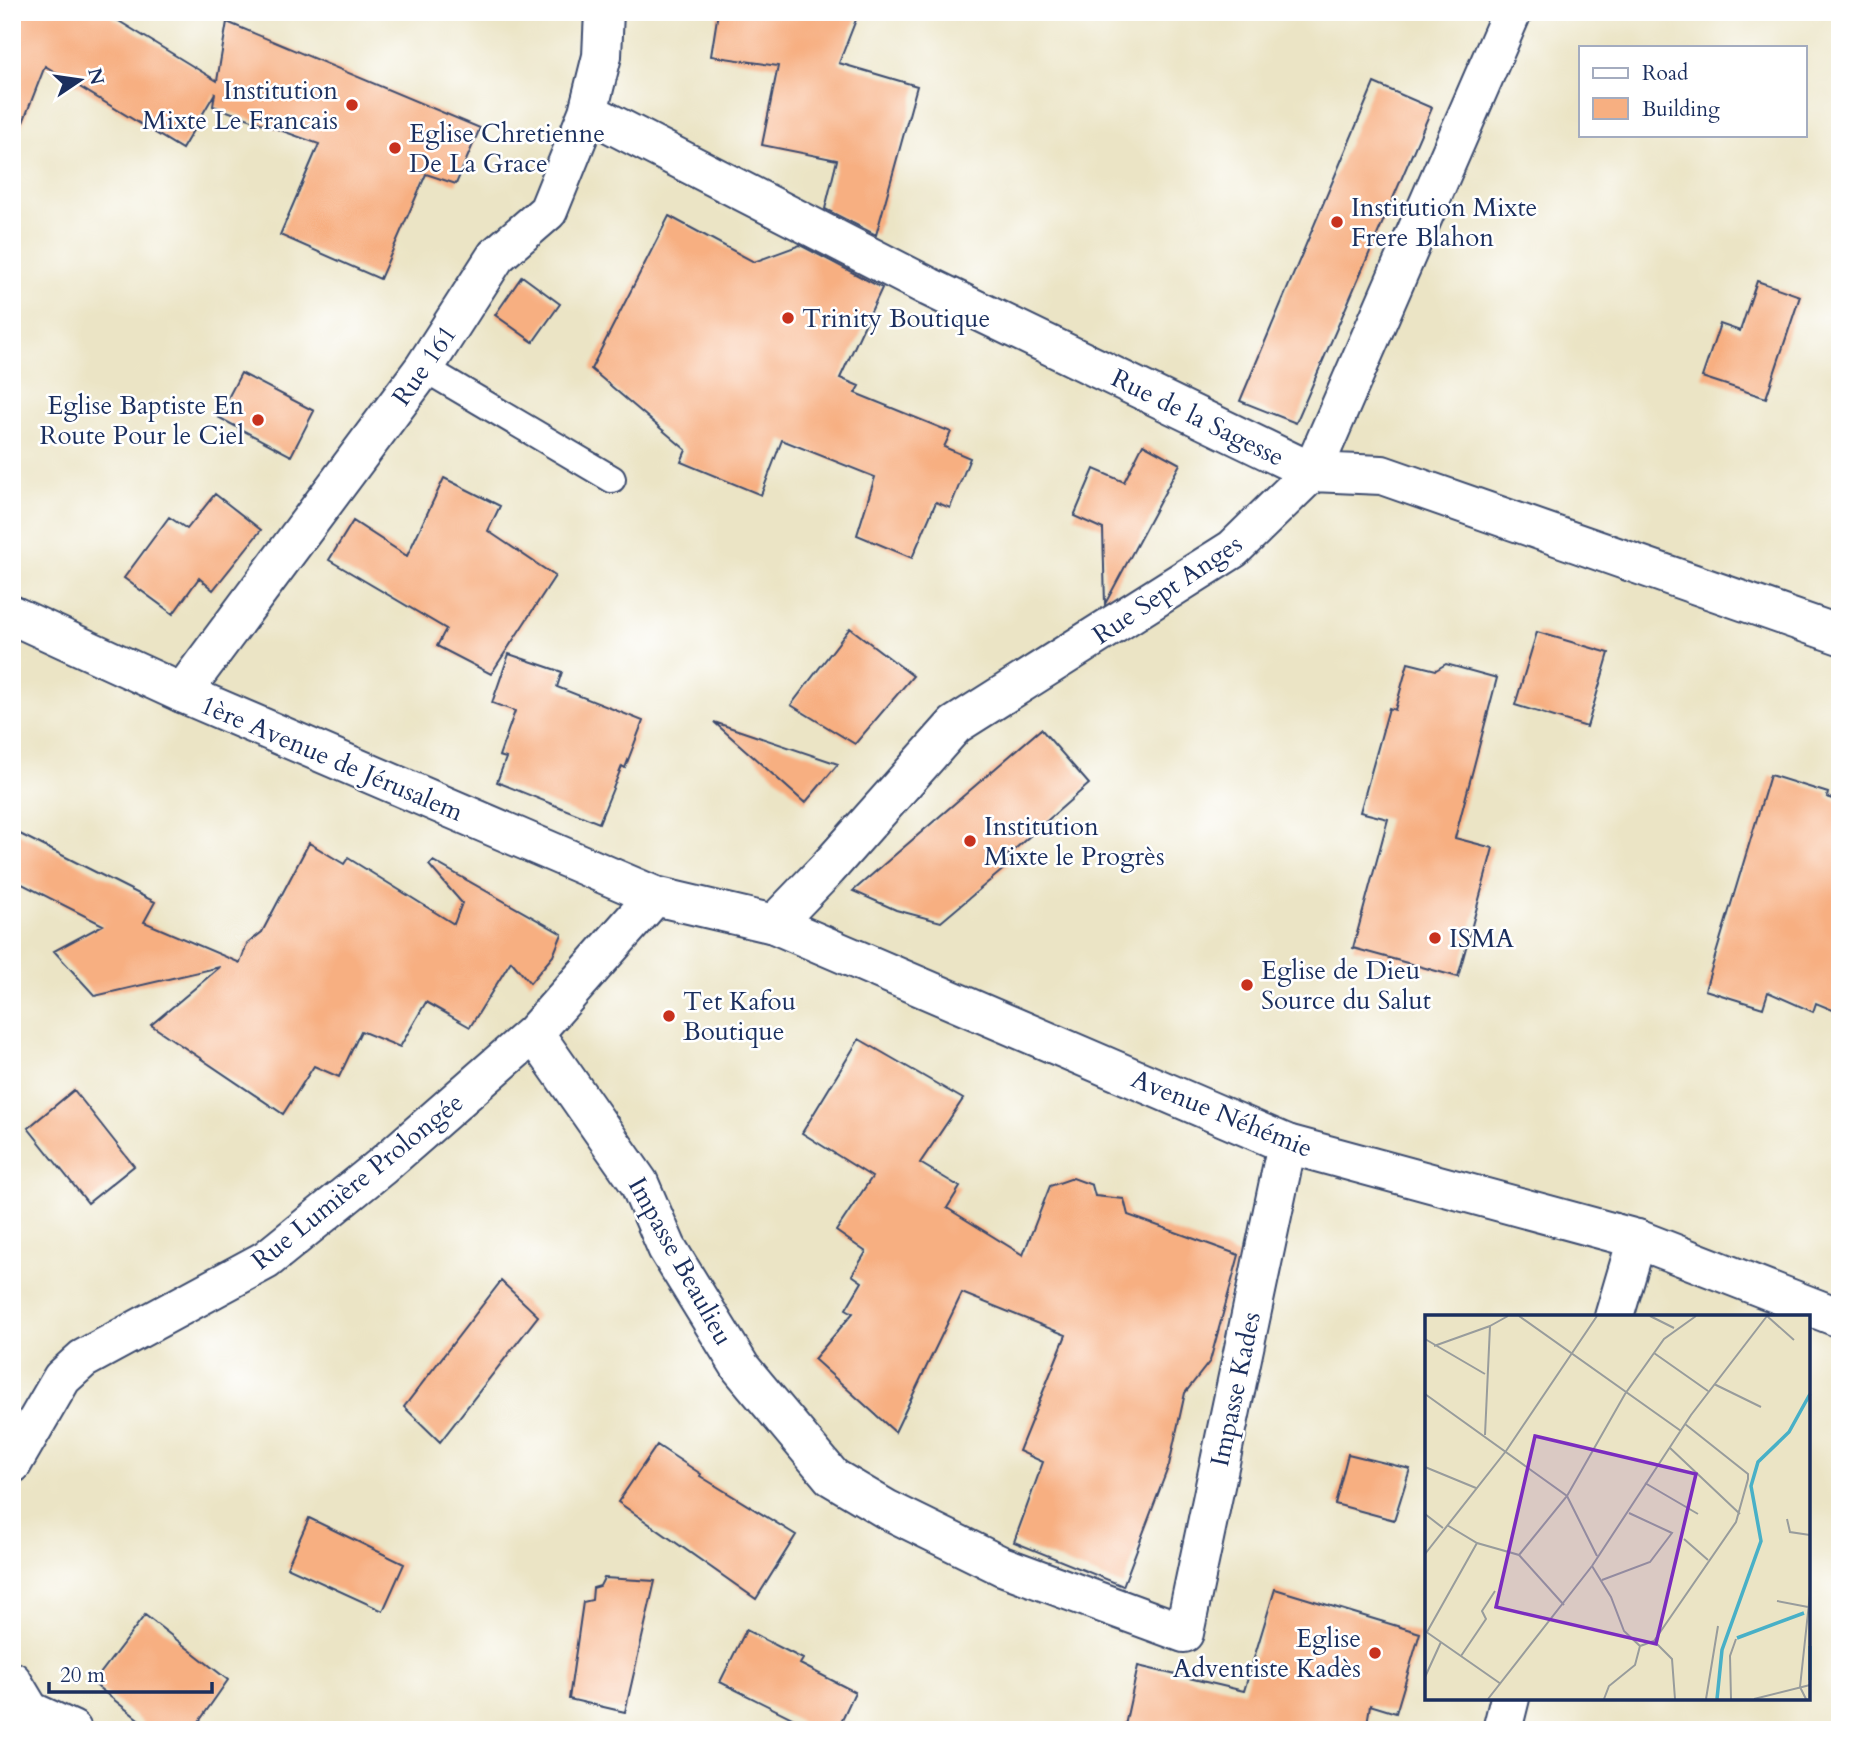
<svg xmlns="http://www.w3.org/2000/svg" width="1852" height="1742" viewBox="0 0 1852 1742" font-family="Cardo,serif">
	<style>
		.building { fill: #f7af81 }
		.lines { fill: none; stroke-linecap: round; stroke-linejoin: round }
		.lane-casing { stroke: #3a4a6d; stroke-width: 30 }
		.street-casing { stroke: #3a4a6d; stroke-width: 42 }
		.secondary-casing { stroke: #3a4a6d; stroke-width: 42 }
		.lane { stroke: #fff; stroke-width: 26 }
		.street { stroke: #fff; stroke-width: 38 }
		.secondary { stroke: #fff; stroke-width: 38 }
		.poi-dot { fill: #c8321e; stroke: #fff; stroke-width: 2.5 }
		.labels { text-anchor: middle; stroke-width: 5; stroke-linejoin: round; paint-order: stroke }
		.poi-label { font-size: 26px; fill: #1b2f5e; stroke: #fff; text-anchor: start }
		.street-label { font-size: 26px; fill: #1b2f5e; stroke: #fff }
		.inset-river { fill: none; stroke: #48b0c7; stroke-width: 3.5 }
		.inset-road { fill: none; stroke: #989c9c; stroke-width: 2 }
		.view { fill: #7b2cbf; fill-opacity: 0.15; stroke: #7b2cbf; stroke-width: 3.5 }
		.inset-edge { fill: none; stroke: #1b2f5e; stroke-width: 3.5 }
	</style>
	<rect width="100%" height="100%" fill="#fff"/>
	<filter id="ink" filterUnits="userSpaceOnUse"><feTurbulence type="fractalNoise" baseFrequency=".0143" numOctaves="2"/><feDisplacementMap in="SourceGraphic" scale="14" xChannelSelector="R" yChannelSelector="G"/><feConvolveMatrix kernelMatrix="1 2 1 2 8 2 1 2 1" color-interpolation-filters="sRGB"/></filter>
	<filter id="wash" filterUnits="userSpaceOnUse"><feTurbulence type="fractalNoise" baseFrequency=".00686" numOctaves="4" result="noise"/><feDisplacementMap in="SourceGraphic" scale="28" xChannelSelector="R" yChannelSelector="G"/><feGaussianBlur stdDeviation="1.57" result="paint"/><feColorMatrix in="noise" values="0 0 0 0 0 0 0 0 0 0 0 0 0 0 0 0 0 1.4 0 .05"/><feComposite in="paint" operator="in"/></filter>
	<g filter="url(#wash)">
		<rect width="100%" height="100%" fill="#ebe4c5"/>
		<g id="blocks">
			<path class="building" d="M12,12H104L217,81L227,22L480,128L456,184L426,174L380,279L280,235L319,144L213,106L215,93L182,149L45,66L15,143L12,142Z
				M718,12H859L839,63L917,86L876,235L825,209L837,160L762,145L778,66L711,56Z
				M1374,83L1432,108L1296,423L1240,401Z
				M669,216L754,262L800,245L882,288L840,378L859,386L855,393L951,432L944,447L970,458L950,508L936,502L912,558L857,535L875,477L782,440L761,495L681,462L686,450L591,369Z
				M522,276L560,304L533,342L495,315Z
				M1757,281L1800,296L1766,398L1702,377L1720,324L1740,331Z
				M241,373L314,411L291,456L218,417Z
				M1143,444L1180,464L1105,604L1103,529L1074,516L1094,469L1124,482Z
				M444,478L500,506L488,531L555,576L491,674L437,646L446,629L329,560L353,521L407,556Z
				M215,494L261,530L213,590L199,578L173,614L124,578L169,517L187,529Z
				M850,628L913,676L855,744L791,705Z
				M1537,632L1609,653L1587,727L1515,705Z
				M509,654L562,672L557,687L643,721L625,768L622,766L599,823L497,782L506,758L499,756L515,711L492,703Z
				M1408,663L1436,670L1446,664L1497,678L1455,838L1493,848L1458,977L1353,948L1388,819L1360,812L1389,708L1395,710Z
				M714,722L838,764L805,803Z
				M1041,729L1089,784L1007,856L1012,862L941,922L896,910L853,891Z
				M1770,775L1828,793L1827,797L1840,801V1013L1816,1003L1813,1012L1768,992L1763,1008L1705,990Z
				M12,830L155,902L144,922L240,963L247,944L262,932L309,843L344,864L348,858L454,924L462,903L429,865L433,861L562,934L553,956L530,983L511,961L470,1027L426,1002L400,1047L361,1031L339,1077L314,1066L283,1114L151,1025L220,967L95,996L54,951L103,925L12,879Z
				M859,1039L963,1099L920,1163L960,1187L947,1208L1023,1255L1050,1186L1073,1178L1092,1185L1095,1196L1124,1199L1128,1215L1239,1255L1210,1361L1185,1393L1169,1465L1123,1586L1014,1542L1043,1462L1019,1451L1066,1335L962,1293L895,1432L814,1359L853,1313L846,1309L862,1282L852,1275L866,1252L836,1231L872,1177L802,1133Z
				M74,1090L134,1166L88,1203L28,1128Z
				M501,1281L538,1316L440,1442L404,1407Z
				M657,1445L701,1474L700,1476L796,1535L756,1599L618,1502Z
				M1348,1454L1410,1469L1394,1520L1335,1504Z
				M309,1518L404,1564L383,1611L287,1567Z
				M604,1578L655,1581L625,1712L569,1699L583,1602L592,1600L593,1588L600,1586Z
				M1275,1589L1420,1633L1396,1713L1370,1705L1366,1730H1124L1138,1666L1244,1691Z
				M145,1615L228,1680L193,1730H152L93,1683Z
				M746,1630L803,1659L800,1664L855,1692L837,1730H816L720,1682Z"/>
		</g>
	</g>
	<g filter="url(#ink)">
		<use href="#blocks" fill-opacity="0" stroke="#3a4a6d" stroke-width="2"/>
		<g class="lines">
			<defs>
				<path id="lane" d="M424,368L612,479"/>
				<path id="street" d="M588,112L929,287L1312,472L1382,475L1840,635
					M182,693L424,368L496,256L548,211L588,112L602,56L604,12
					M774,924L828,868L955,725L1233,549L1312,472L1512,12
					M534,1033L639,1183L667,1248L741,1368L832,1477L886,1509L1002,1566L1184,1633L1287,1144
					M1614,1317L1637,1239
					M12,1464L62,1378L83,1359L266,1260L382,1166L534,1033L655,896
					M12,1681L30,1711L23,1730
					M30,1711L72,1730
					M1502,1730L1510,1698"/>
				<path id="secondary" d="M12,615L182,693L655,896L774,924L1287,1144L1637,1239L1840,1318"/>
			</defs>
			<use href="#lane" class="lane-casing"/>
			<use href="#street" class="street-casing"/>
			<use href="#secondary" class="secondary-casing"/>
			<use href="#lane" class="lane"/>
			<use href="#street" class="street"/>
			<use href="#secondary" class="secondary"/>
		</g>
	</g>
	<g class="poi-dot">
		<circle cx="352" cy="105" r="7"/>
		<circle cx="395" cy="148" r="7"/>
		<circle cx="1337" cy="222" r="7"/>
		<circle cx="788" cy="318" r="7"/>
		<circle cx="258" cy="420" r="7"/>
		<circle cx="970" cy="841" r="7"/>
		<circle cx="1435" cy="938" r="7"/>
		<circle cx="1247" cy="985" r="7"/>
		<circle cx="669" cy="1016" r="7"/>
		<circle cx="1375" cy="1653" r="7"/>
	</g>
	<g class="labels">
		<g class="poi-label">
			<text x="338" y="99" text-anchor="end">Institution<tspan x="338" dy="30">Mixte Le Francais</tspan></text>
			<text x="409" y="142">Eglise Chretienne<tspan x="409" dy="30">De La Grace</tspan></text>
			<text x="1351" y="216">Institution Mixte<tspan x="1351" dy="30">Frere Blahon</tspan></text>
			<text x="802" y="327">Trinity Boutique</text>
			<text x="244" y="414" text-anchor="end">Eglise Baptiste En<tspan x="244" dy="30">Route Pour le Ciel</tspan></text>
			<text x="984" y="835">Institution<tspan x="984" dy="30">Mixte le Progrès</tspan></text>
			<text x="1449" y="947">ISMA</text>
			<text x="1261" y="979">Eglise de Dieu<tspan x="1261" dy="30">Source du Salut</tspan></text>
			<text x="683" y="1010">Tet Kafou<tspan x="683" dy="30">Boutique</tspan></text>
			<text x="1361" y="1647" text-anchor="end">Eglise<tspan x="1361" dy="30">Adventiste Kadès</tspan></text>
		</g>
		<g class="street-label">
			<text transform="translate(424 365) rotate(-55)" y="9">Rue 161</text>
			<text transform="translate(1198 417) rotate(26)" y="9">Rue de la Sagesse</text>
			<text transform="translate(1167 589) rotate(-34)" y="9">Rue Sept Anges</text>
			<text transform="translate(332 758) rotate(23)" y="9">1ère Avenue de Jérusalem</text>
			<text transform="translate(1222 1113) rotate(22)" y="9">Avenue Néhémie</text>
			<text transform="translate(357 1181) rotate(-39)" y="9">Rue Lumière Prolongée</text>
			<text transform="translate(681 1261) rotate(61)" y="9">Impasse Beaulieu</text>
			<text transform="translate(1235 1389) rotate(-78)" y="9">Impasse Kades</text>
		</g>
	</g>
	<g transform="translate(1425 1315)">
		<rect width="385" height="385" fill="#ebe4c5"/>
		<path class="inset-river" d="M312,323L379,298M385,331V365M292,384L297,335L336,226L326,171L333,147L364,117L385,79"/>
		<path class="inset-road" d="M94,1L256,116M225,1L249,13M342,1L369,25M0,24L60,59M9,31L65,11M229,38L283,76M289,69L336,92M0,79L142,181L172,241M60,120L65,11L83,1M244,132L315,199M0,152L51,173M220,168L273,199M0,199L18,213M362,204L365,217L385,220M22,210L52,228L94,240L139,290M259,224L283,245M0,239L81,136L172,1M94,240L142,181L200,79L239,24L271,1M167,251L186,282L199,316L215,331L229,326L247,344L250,384M177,265L225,247L247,218L204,198M352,286L383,292M0,316L76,369M2,317L52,228M229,326L311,207L323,164V159L260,109M36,341L61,304L57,296L70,276M0,362L16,327M63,384L167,251L266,100L342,1M179,384L184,371L210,350L215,331M281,384L293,311M306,384L305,341L311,324M329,384L385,370M381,384L375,372L385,279"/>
		<path class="view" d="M110,121L271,159L231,329L71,292Z"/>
		<rect width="385" height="385" class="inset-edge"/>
	</g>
	<rect width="1852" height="1742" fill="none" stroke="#fff" stroke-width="42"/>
	<rect x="1579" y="46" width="228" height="91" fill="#ffffff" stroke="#a4acbf" stroke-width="2"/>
	<rect x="1593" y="68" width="35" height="10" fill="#ffffff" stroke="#a4acbf" stroke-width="2"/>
	<text x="1642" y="80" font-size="21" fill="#1b2f5e">Road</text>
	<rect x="1593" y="98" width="35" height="21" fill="#f7af81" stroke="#a4acbf" stroke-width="2"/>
	<text x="1642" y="116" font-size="21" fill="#1b2f5e">Building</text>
	<g transform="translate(80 80) rotate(77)" stroke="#ffffff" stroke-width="5" paint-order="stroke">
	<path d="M0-5L12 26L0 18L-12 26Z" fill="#1b2f5e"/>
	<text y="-10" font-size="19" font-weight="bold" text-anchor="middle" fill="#1b2f5e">N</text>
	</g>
	<path d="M49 1682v10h163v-10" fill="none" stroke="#1b2f5e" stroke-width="3.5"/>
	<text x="60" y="1682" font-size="21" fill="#1b2f5e" stroke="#ffffff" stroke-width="5" paint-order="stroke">20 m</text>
</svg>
